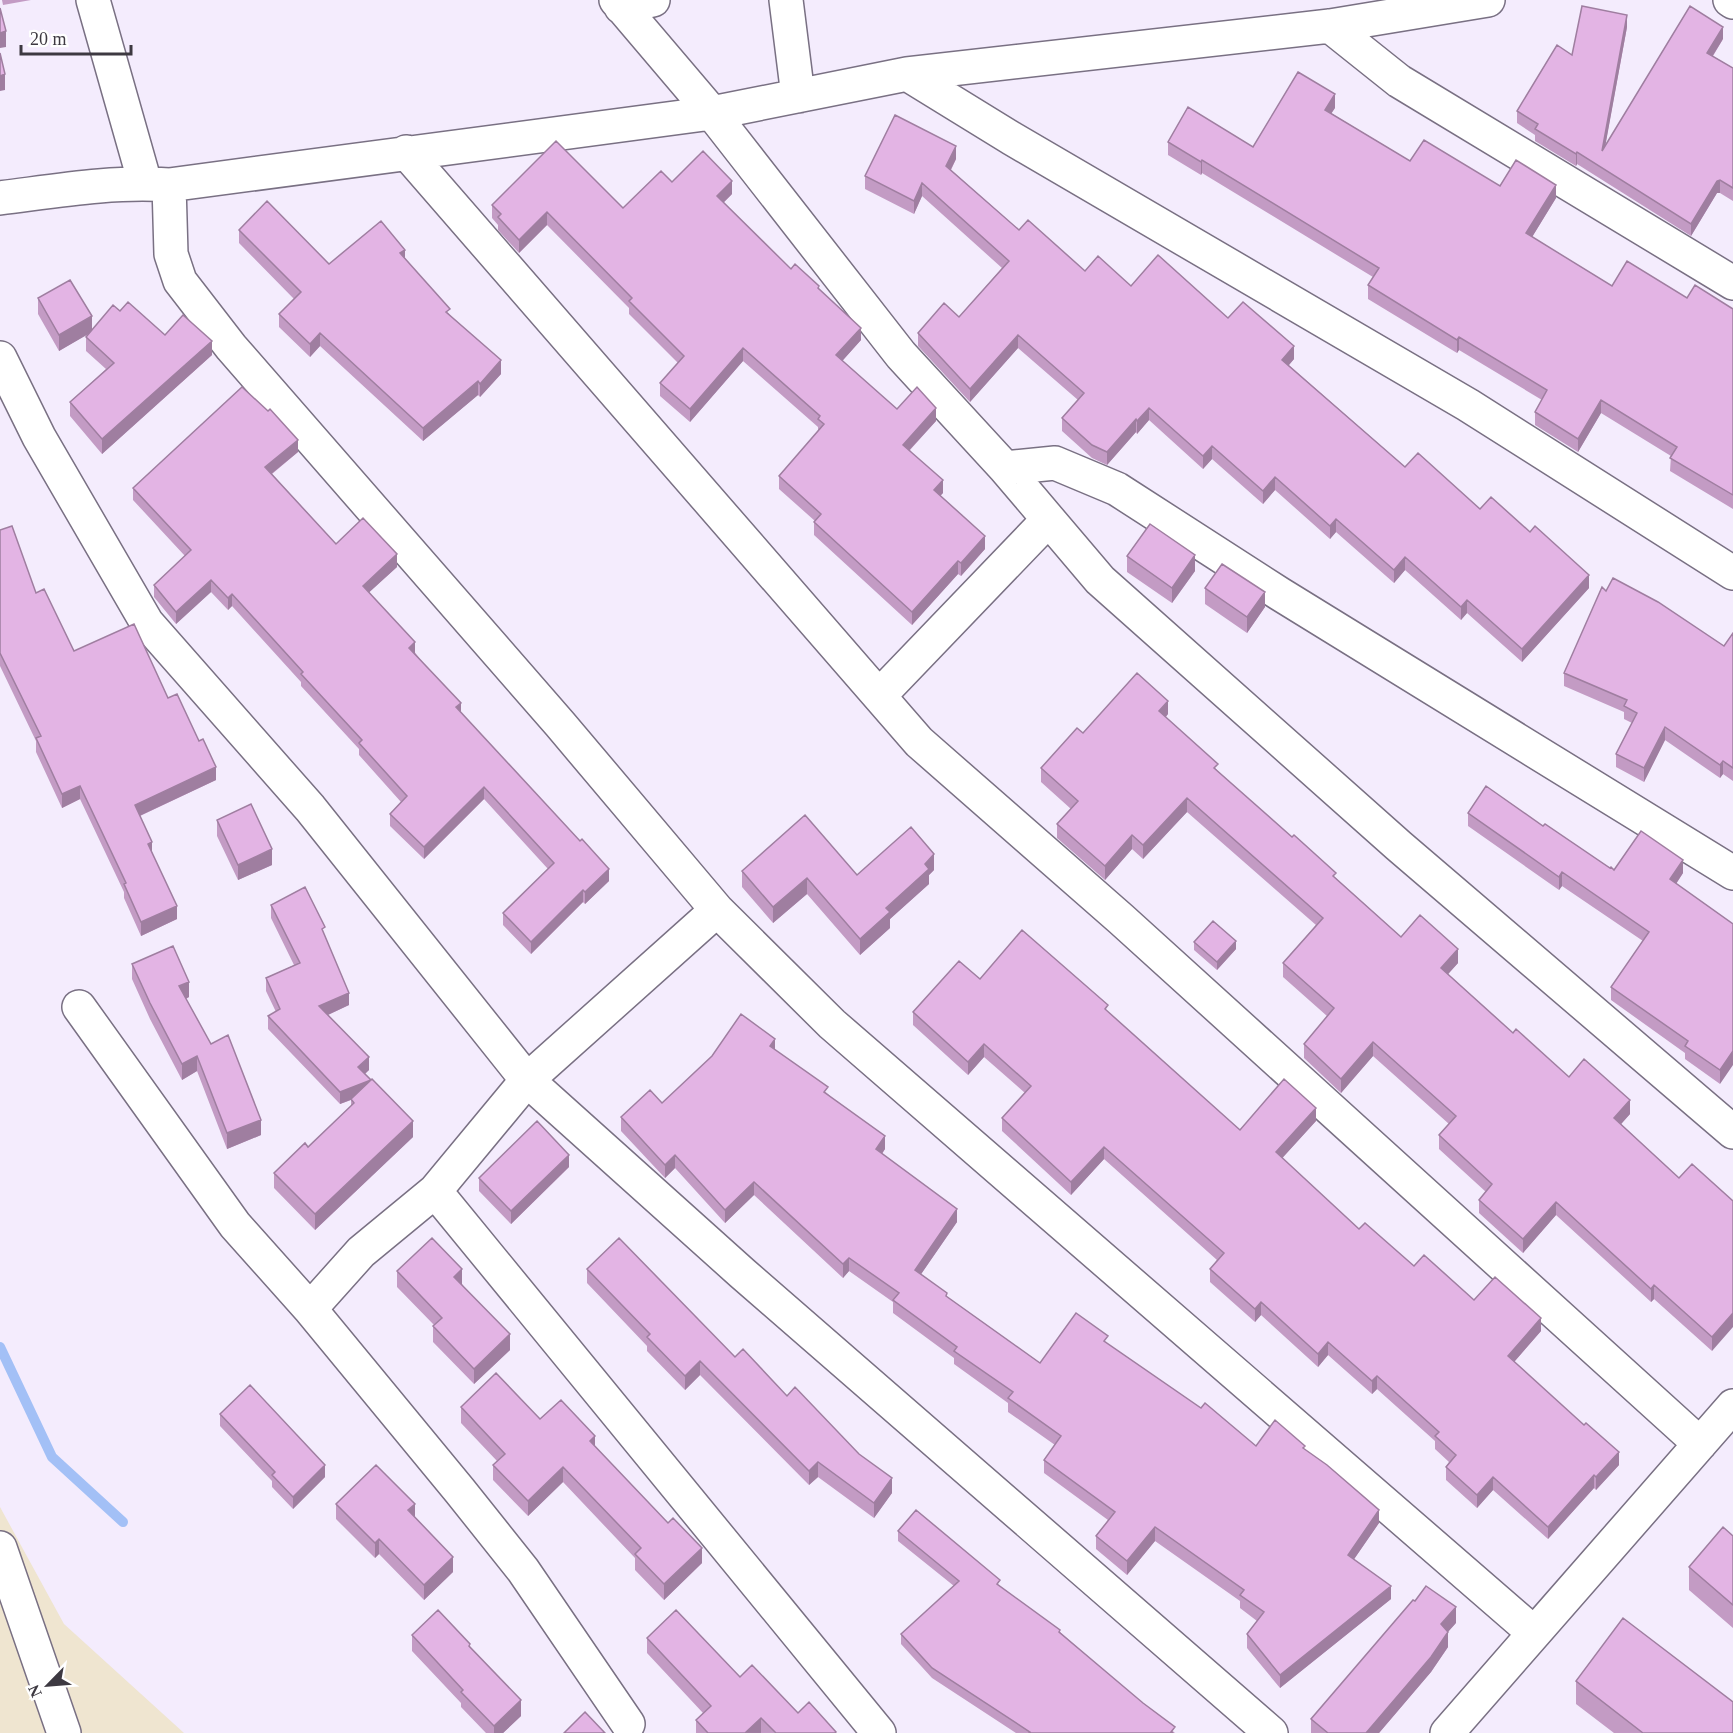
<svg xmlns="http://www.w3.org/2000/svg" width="1733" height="1733" viewBox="0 0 1733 1733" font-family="Georgia,serif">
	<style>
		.industrial { fill: #efe5d0 }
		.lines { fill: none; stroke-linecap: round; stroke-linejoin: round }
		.stream { stroke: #a3c0f6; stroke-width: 10 }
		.minor-casing { stroke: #797083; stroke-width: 36 }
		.minor { stroke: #fff; stroke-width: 33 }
		.wall { fill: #c39bc4 }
		.shaded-wall { fill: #9f7ea0 }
		.building { fill: #e3b4e4; stroke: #9f7ea0; stroke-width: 1.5 }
	</style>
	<rect width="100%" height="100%" fill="#f4ecfd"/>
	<path class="industrial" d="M0,1507L64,1624L184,1733H0Z"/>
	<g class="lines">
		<path class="stream" d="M0,1347L52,1457L123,1522"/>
		<defs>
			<path id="minor" d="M93,0L145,183
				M616,0L712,113L901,355L1005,468L1100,580L1399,846L1733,1132
				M786,0L798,96
				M1730,0L1733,2
				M621,7L653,0
				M1330,26L1399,81L1733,283
				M907,74L1011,138L1468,405L1733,573
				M406,152L919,742L1121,919L1700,1444
				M169,185L171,254L180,281L231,347L560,724L717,910L832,1024L1534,1633
				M0,198C56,191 113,181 169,185L712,113L907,74L1330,26L1488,0
				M0,358L39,437L147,623L310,808L527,1080L742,1273L1271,1733
				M1005,468L1055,463L1117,489L1280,594L1733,873
				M879,696L1048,520
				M79,1007L235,1225L310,1309L361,1252L435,1191L879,1733
				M435,1191L527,1080L717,910
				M310,1309L460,1491L523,1570L628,1724
				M0,1548L64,1733
				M1447,1733L1733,1406"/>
		</defs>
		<use href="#minor" class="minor-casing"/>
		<use href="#minor" class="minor"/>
	</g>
	<path class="wall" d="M2,0H31L3,5Z
		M1627,27L1605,146L1723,39L1713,56L1733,68V201L1720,193H1717L1691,236L1577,164L1576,166L1535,141V135L1517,123V111L1572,55Z
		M1335,108L1331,113L1410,161L1500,186L1556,198L1532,237L1612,286L1687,298L1733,309V509L1670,471L1671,456L1601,413L1578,452L1535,425V412L1542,400L1459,350L1457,353L1368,299V285L1373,277L1202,173L1201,175L1168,155V142L1253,147Z
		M956,159L951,170L1019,230L1085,271L1131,286L1228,318L1294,359L1289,365L1405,467L1480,509L1589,588L1522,662L1467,613L1461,620L1405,570L1394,583L1336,532L1330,539L1275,490L1263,504L1212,459L1203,469L1149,420L1137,434L1136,432L1107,465L1092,458L1062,431V418L1078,400L1018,348L970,402L918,346V333L959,317L1002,268L922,196L914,214L865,189V176Z
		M732,194L723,203L791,269L819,290L861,340L842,361L897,409L936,421L910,450L943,493L940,495L985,549L961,576L958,574L912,625L814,535V522L815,521L779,489V476L818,431V427L743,361L690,422L660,396V383L678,363L629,314V308L547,225L519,253L498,230V225L492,218V205L623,208Z
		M239,230L329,264L405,258L450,315L501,374L480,397L478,395L423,441L320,346L310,357L279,327V314L294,299L239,243Z
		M38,298L92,331L120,311L165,335L212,355L102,454L70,416V402L106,369L86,351V337L89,333L59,351L38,314Z
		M298,452L272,474L336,544L397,567L369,592L461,713L609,881L585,904L583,902L531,954L503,925V913L548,869L484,799L424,859L390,826V814L401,802L359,755V749L301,686V682L232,606L228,610L211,592L176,624L154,597V585L185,556L133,500V488Z
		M0,530L36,593L74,651L168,698L216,780L140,816L152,852L177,919L141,936L124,898V892L80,799L62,808L36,752V741L0,666Z
		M1127,556L1195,571L1172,603L1127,572Z
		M1205,588L1265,607L1247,633L1205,604Z
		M1606,591L1724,646L1733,633V781L1723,774L1720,778L1665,740L1644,782L1616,767V754L1632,723L1624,719V712L1564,686V673Z
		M1168,714L1166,717L1218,771L1401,937L1458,963L1448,974L1513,1033L1569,1077L1630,1114L1621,1124L1679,1178L1733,1201L1712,1351L1654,1299L1651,1302L1556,1215L1523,1253L1479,1213V1200L1486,1192L1439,1149V1135L1449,1124L1373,1056L1341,1093L1304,1058V1044L1327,1016L1283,977V963L1316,925L1187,812L1143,859L1132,849L1105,880L1057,838V824L1071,809L1041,782V768L1083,733Z
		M1468,813L1543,826L1610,868L1614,870L1683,873L1676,884L1733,924L1720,1084L1685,1059V1053L1611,1000V987L1643,941L1562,886L1559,890L1468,826Z
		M217,820L272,865L238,880L217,836Z
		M934,870L929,875V884L890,919V928L860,955L807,894L773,923L742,887V871L857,875Z
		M271,905L325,936L349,1005L328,1015L369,1070L365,1074L413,1137L315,1230L274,1188V1173L308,1147L351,1106V1100L340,1104L268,1029V1016L276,1012L266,991V978L294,965L271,918Z
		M1194,942L1236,949L1217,970L1194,950Z
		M132,964L189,997L186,999L261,1135L227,1149L197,1071L182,1080L150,1019L132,979Z
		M980,979L1108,1012L1240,1130L1316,1121L1282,1158L1359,1229L1414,1266L1474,1300L1541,1331L1514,1362L1619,1465L1596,1490L1594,1488L1548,1539L1493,1490L1477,1508L1446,1480V1467L1449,1462L1435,1449V1441L1377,1389L1372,1394L1328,1355L1318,1367L1261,1315L1255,1322L1210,1282V1269L1217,1260L1104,1159L1071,1195L1002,1131V1118L1025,1093L984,1057L968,1075L913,1025V1012Z
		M775,1050L828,1094L885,1149L882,1154L957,1222L921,1274L947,1297L1040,1363L1108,1344L1256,1446L1305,1449L1379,1523L1354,1559L1391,1599L1280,1688L1247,1648V1634L1257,1621L1240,1608V1601L1155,1541L1127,1575L1096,1549V1536L1108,1520L1044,1473V1460L1055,1445L1008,1412V1403L954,1364V1358L893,1313V1302L849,1271L843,1278L754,1195L725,1223L675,1168L665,1178L621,1131V1117L662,1103Z
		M569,1167L511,1224L479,1191V1178Z
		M587,1269L735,1357L787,1396L892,1493L874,1518L818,1477L809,1485L700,1375L685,1390L647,1351V1346L587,1283Z
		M397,1271L462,1284L510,1350L474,1384L433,1342V1326L434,1325L397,1287Z
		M461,1407L540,1419L595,1446L702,1563L664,1600L635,1570V1558L563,1482L528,1516L493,1480V1465L497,1461L461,1423Z
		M220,1414L325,1477L293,1509L272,1487V1481L220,1426Z
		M336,1504L415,1517L453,1572L424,1600L379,1554L375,1558L336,1519Z
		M898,1531L1000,1586L1060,1632L1175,1733H1016L932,1678L901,1644V1634L954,1586L898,1541Z
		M1733,1536V1628L1689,1590V1567Z
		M1456,1623L1448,1631V1647L1431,1672L1379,1733H1311V1719Z
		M412,1635L470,1648L521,1716L503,1733H486L461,1707V1703L412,1651Z
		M647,1638L740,1677L798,1713L836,1733H696V1720L703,1713L647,1653Z
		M1576,1681L1733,1733H1614L1576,1704Z"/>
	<path class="shaded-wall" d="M1627,15V27L1602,164V151Z
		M1723,27V39L1707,65V53Z
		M6,31V47L0,48V33Z
		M5,74V90L0,91V76Z
		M1335,94V108L1325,123V110Z
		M956,146V159L946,179V166Z
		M1577,152V164L1576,166V154Z
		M1202,160V173L1201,175V162Z
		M1720,180V193H1717L1691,236V224L1717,181Z
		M732,181V194L717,209V196Z
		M922,183V196L914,214V201Z
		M1556,185V198L1526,247V233Z
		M547,212V225L519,253V240Z
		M405,250V263L400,253Z
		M92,316V332L59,351V335Z
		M861,328V340L836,368V355Z
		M320,333V346L310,357V344Z
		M1018,335V348L970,402V389Z
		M1459,337V350L1457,353V340Z
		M212,341V355L102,454V439Z
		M1294,346V359L1282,373V360Z
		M743,348V361L690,422V409Z
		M501,360V374L480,397V384Z
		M478,381V395L423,441V428Z
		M1601,400V413L1578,452V439Z
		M936,408V421L903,457V445Z
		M1149,408V420L1137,434V421Z
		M1136,419V432L1107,465V452Z
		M298,440V452L265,479V467Z
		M1212,446V459L1203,469V456Z
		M1275,477V490L1263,504V491Z
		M943,480V493L934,503V490Z
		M1336,519V532L1330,539V526Z
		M985,536V549L961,576V563Z
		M397,554V567L363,598V586Z
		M1195,555V571L1172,603V588Z
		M1405,557V570L1394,583V570Z
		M958,561V574L912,625V612Z
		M1589,575V588L1522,662V649Z
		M211,580V592L176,624V612Z
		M1265,592V607L1247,633V617Z
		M232,594V606L228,610V598Z
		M1467,600V613L1461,620V607Z
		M415,642V654L409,648Z
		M1168,701V714L1159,724V711Z
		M461,703V715L456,707Z
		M1665,727V740L1644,782V768Z
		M1723,761V774L1720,778V765Z
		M216,767V780L135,818V805Z
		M80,786V799L62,808V794Z
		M484,787V799L424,859V847Z
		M1187,798V812L1143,859V845Z
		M1132,835V849L1105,880V866Z
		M152,842V856L148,844Z
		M272,849V865L238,880V865Z
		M934,854V870L929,875V884L890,919V928L860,955V939L925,864Z
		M1683,860V873L1670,893V879Z
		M609,869V881L585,904V892Z
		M1562,872V886L1559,890V877Z
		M807,878V894L773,923V907Z
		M583,890V902L531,954V942Z
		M177,906V919L141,936V922Z
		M1236,941V949L1217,970V962Z
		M1458,949V963L1441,982V968Z
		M189,982V997L179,1002V986Z
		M349,993V1005L319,1019V1006Z
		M775,1039V1052L770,1046Z
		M1373,1042V1056L1341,1093V1079Z
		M984,1044V1057L968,1075V1062Z
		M1733,1051V1065L1720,1084V1070Z
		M197,1056V1071L182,1080V1064Z
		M369,1057V1070L358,1080V1067Z
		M371,1080V1092L340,1104V1092Z
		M1630,1100V1114L1614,1132V1118Z
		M1316,1108V1121L1276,1165V1152Z
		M261,1120V1135L227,1149V1133Z
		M413,1121V1137L315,1230V1214Z
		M885,1136V1149L876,1162V1149Z
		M1104,1147V1159L1071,1195V1182Z
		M569,1155V1167L511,1224V1211Z
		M675,1155V1168L665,1178V1165Z
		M754,1182V1195L725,1223V1210Z
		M1556,1202V1215L1523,1253V1239Z
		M957,1209V1222L915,1283V1270Z
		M849,1258V1271L843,1278V1264Z
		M462,1269V1284L454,1292V1277Z
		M1654,1285V1299L1651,1302V1289Z
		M1261,1302V1315L1255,1322V1309Z
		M1733,1313V1327L1712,1351V1337Z
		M1541,1318V1331L1508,1369V1356Z
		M510,1334V1350L474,1384V1369Z
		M1328,1342V1355L1318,1367V1354Z
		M700,1361V1375L685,1390V1376Z
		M1377,1376V1389L1372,1394V1381Z
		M595,1436V1451L590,1441Z
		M1619,1452V1465L1596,1490V1477Z
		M818,1462V1477L809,1485V1471Z
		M325,1465V1477L293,1509V1497Z
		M563,1467V1482L528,1516V1501Z
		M1594,1475V1488L1548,1539V1527Z
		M1493,1477V1490L1477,1508V1495Z
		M892,1478V1493L874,1518V1503Z
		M415,1504V1519L408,1510Z
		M1379,1510V1523L1348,1568V1555Z
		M1155,1527V1541L1127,1575V1561Z
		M379,1539V1554L375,1558V1543Z
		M702,1548V1563L664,1600V1584Z
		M453,1557V1572L424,1600V1585Z
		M1391,1586V1599L1280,1688V1675Z
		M1456,1607V1623L1441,1640V1624Z
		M1448,1632V1647L1431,1672L1379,1733H1366Z
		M521,1700V1716L503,1733H494V1726Z
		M761,1718V1733H745Z"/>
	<path class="building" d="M1582,6L1627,15L1602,151L1690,6L1723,27L1707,53L1733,68V188L1720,180L1717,181L1691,224L1577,152L1576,154L1535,129L1538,124L1517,111L1557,45L1572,55Z
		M0,8L6,31L0,33Z
		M0,53L5,74L0,76Z
		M1298,72L1335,94L1325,110L1410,161L1424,140L1500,186L1516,160L1556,185L1526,233L1612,286L1627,261L1687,298L1695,285L1733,309V495L1670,458L1677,447L1601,400L1578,439L1535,412L1547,390L1459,337L1457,340L1368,285L1379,268L1202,160L1201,162L1168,142L1188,107L1253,147Z
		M895,115L956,146L946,166L1019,230L1028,220L1085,271L1098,256L1131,286L1158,255L1228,318L1243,302L1294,346L1282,360L1405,467L1418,453L1480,509L1491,497L1530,532L1535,526L1589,575L1522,649L1467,600L1461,607L1405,557L1394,570L1336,519L1330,526L1275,477L1263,491L1212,446L1203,456L1149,408L1137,421L1136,419L1107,452L1092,445L1062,418L1084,393L1018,335L970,389L918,333L944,303L959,317L1009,261L922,183L914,201L865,176Z
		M556,141L623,208L661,171L672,182L703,151L732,181L717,196L791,269L795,264L819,286L818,288L861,328L836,355L897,409L917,387L936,408L903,445L943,480L934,490L985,536L961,563L958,561L912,612L814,522L821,514L779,476L824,424L818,419L820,416L743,348L690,409L660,383L684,356L629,301L632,298L547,212L519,240L498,217L501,214L492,205Z
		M267,201L329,264L381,221L405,250L400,253L450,309L446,312L501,360L480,384L478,381L423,428L320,333L310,344L279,314L301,292L239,230Z
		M70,280L92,316L59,335L38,298Z
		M128,302L165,335L183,315L212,341L102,439L70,402L114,363L86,337L113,305L120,311Z
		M242,387L268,411L270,409L298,440L265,467L336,544L363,518L397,554L363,586L415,642L409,648L461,703L456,707L580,841L582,839L609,869L585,892L583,890L531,942L503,913L554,863L484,787L424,847L390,814L407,796L359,743L362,740L301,674L303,672L232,594L228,598L211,580L176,612L154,585L191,550L133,488Z
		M1150,524L1195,555L1172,588L1127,556Z
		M12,526L36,593L44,589L74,651L134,624L168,698L177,694L199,741L203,739L216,767L135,805L152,842L148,844L177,906L141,922L124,884L126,883L80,786L62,794L36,738L41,736L0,653V530Z
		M1222,564L1265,592L1247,617L1205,588Z
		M1613,578L1658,602L1724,646L1733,633V768L1723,761L1720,765L1665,727L1644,768L1616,754L1637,713L1624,706L1627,700L1564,673L1602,587L1606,591Z
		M1137,673L1168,701L1159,711L1218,764L1214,768L1292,837L1294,835L1336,873L1333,876L1401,937L1420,915L1458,949L1441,968L1513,1033L1516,1029L1569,1077L1584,1059L1630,1100L1614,1118L1679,1178L1692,1164L1733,1201V1313L1712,1337L1654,1285L1651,1289L1556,1202L1523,1239L1479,1200L1492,1184L1439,1135L1456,1116L1373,1042L1341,1079L1304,1044L1334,1008L1283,963L1323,918L1187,798L1143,845L1132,835L1105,866L1057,824L1078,801L1041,768L1077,728L1083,733Z
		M1486,786L1543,826L1545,824L1610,868L1611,867L1614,870L1641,831L1683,860L1670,879L1733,924V1051L1720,1070L1685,1046L1688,1041L1611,987L1649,932L1562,872L1559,877L1468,813Z
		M251,804L272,849L238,865L217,820Z
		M805,815L857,875L911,827L934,854L925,864L929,869L886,908L890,912L860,939L807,878L773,907L742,871Z
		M305,887L325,927L322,929L349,993L319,1006L369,1057L358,1067L371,1080L340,1092L268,1016L280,1009L266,978L300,963L271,905Z
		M1213,921L1236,941L1217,962L1194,942Z
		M1022,930L1108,1005L1105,1009L1240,1130L1284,1079L1316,1108L1276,1152L1359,1229L1365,1223L1414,1266L1424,1255L1474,1300L1495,1277L1541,1318L1508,1356L1584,1425L1586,1423L1619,1452L1596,1477L1594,1475L1548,1527L1493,1477L1477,1495L1446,1467L1456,1455L1435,1436L1439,1432L1377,1376L1372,1381L1328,1342L1318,1354L1261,1302L1255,1309L1210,1269L1224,1253L1104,1147L1071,1182L1002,1118L1031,1086L984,1044L968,1062L913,1012L959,961L980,979Z
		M173,946L189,982L179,986L211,1044L228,1035L261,1120L227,1133L197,1056L182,1064L150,1003L132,964Z
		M741,1014L775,1039L770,1046L828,1087L824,1092L885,1136L876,1149L957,1209L915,1270L947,1293L946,1296L1040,1363L1076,1313L1108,1336L1104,1341L1201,1408L1205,1403L1256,1446L1275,1420L1305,1446L1303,1448L1327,1465L1379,1510L1348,1555L1391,1586L1280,1675L1247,1634L1264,1612L1240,1595L1244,1590L1155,1527L1127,1561L1096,1536L1115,1512L1044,1460L1061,1436L1008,1398L1013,1392L954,1351L957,1347L893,1300L899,1293L849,1258L843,1264L754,1182L725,1210L675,1155L665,1165L621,1117L650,1090L662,1103L712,1056Z
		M372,1079L413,1121L315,1214L274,1173L305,1143L308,1147L354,1103L351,1099Z
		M537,1121L569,1155L511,1211L479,1178Z
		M432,1238L462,1269L454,1277L510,1334L474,1369L433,1326L442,1318L397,1271Z
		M619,1238L735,1357L743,1349L787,1396L795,1387L859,1454L892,1478L874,1503L818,1462L809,1471L700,1361L685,1376L647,1337L650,1334L587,1269Z
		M496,1373L540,1419L561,1400L595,1436L590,1441L668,1523L673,1518L702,1548L664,1584L635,1554L641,1548L563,1467L528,1501L493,1465L505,1454L461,1407Z
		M250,1385L325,1465L293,1497L272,1475L275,1472L220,1414Z
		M376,1465L415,1504L408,1510L453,1557L424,1585L379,1539L375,1543L336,1504Z
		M916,1510L1000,1580L997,1584L1060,1630L1059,1632L1143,1703L1175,1727L1171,1732L1173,1733H1029L1030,1732L932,1668L901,1634L959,1581L898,1531Z
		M1723,1527L1733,1536V1605L1689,1567Z
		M1426,1586L1456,1607L1441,1624L1448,1632L1431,1657L1366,1733H1328L1311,1719L1413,1600L1415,1601Z
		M438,1610L470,1644L469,1646L521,1700L494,1726L461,1692L463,1690L412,1635Z
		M676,1610L740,1677L752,1665L798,1713L809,1702L836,1732L835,1733H776L761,1718L745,1733H708L696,1720L711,1706L647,1638Z
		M1623,1618L1733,1702V1733H1643L1576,1681Z
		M585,1712L605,1733H564Z"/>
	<g transform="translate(48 1685) rotate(245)" stroke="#ffffff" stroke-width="4.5" paint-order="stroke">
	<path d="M0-4.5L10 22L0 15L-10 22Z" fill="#3d3941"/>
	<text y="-9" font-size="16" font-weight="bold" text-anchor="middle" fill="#3d3941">N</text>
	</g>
	<path d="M21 45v9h110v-9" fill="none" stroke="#3d3941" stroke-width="3"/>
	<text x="30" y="45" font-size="18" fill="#3d3941" stroke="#ffffff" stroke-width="4.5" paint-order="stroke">20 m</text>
</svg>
